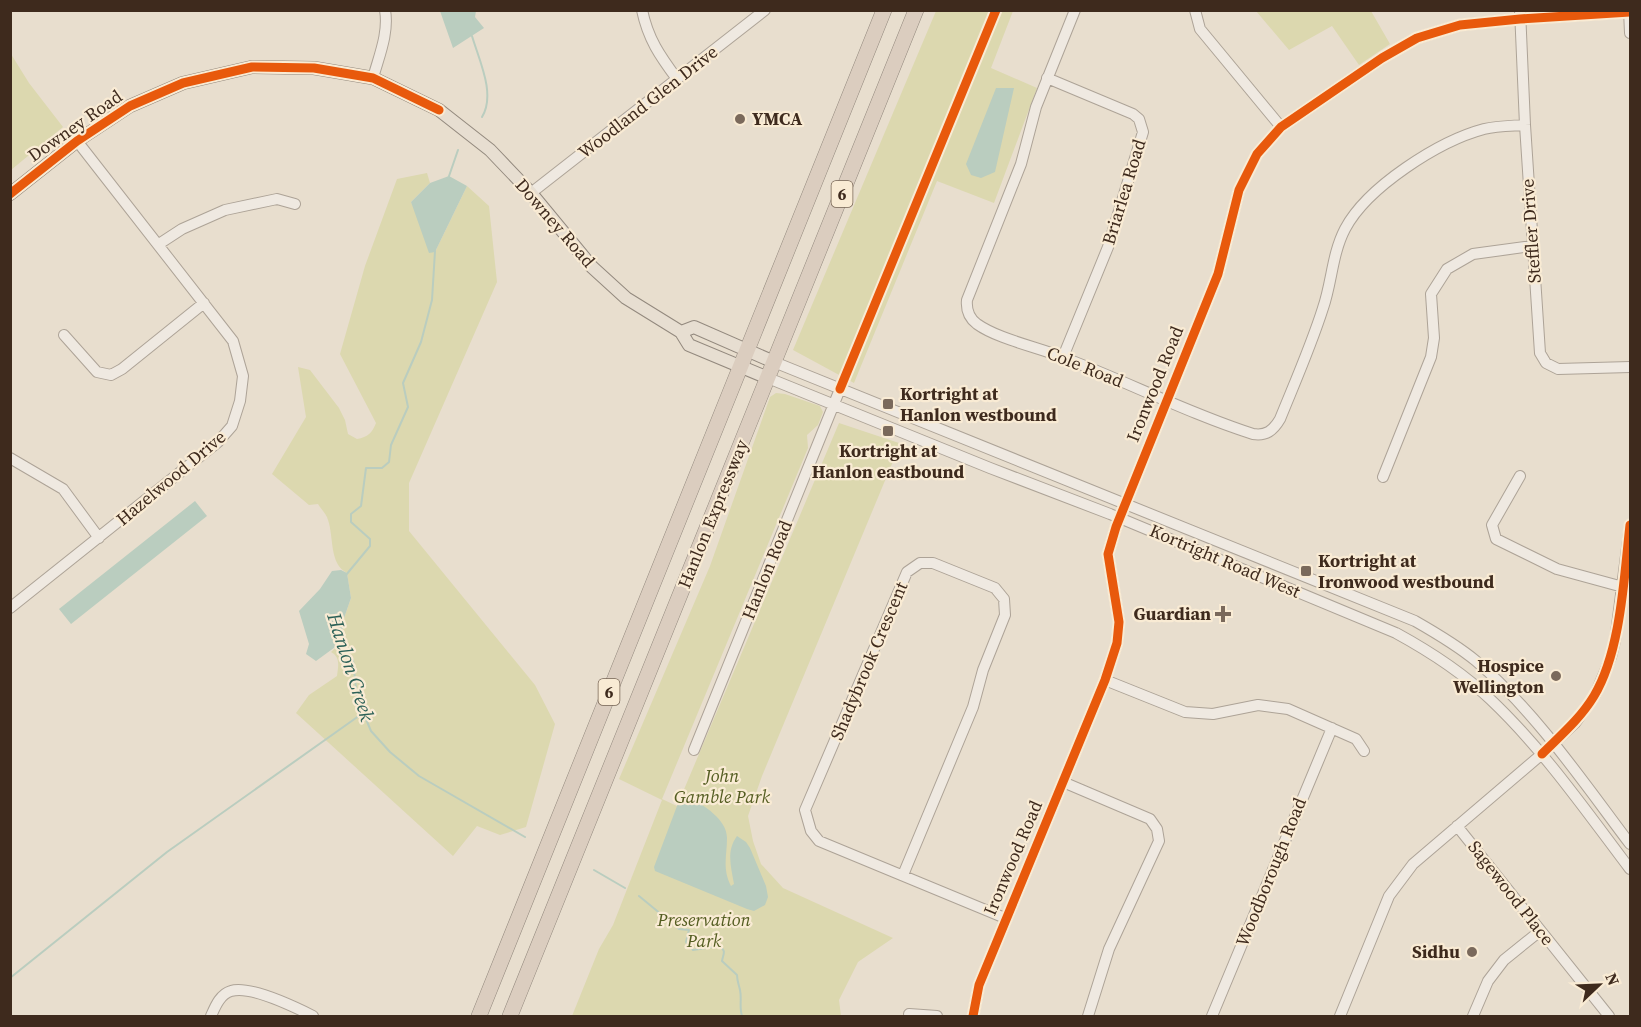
<svg xmlns="http://www.w3.org/2000/svg" width="1641" height="1027" viewBox="0 0 1641 1027" font-family="'Source Serif 4',serif">
	<style>
		.green { fill: #dcd8af }
		.water { fill: #bacdbf }
		.lines { fill: none; stroke-linecap: round; stroke-linejoin: round }
		.stream { stroke: #bacdbf; stroke-width: 2 }
		.minor-casing { stroke: #ada397; stroke-width: 12 }
		.major-casing { stroke: #93897e; stroke-width: 14 }
		.highway-casing { stroke: #93897e; stroke-width: 16 }
		.minor { stroke: #efe9e1; stroke-width: 10 }
		.major { stroke: #e7ded1; stroke-width: 12 }
		.highway { stroke: #dbcdbf; stroke-width: 15 }
		.cycleway-casing { stroke: #f9ebd4; stroke-width: 13 }
		.cycleway { stroke: #e8590c; stroke-width: 9 }
		.poi-dot { fill: #7a695b; stroke: #f9ebd4; stroke-width: 2 }
		.labels { text-anchor: middle; stroke-width: 4.5; stroke-linejoin: round; paint-order: stroke }
		.shield { fill: #f9ebd4; stroke: #766454; stroke-width: 1.5 }
		.shield-label { font-size: 16px; font-weight: bold; fill: #3e2a1d }
		.street-label { font-size: 18px; fill: #3e2a1d; stroke: #f9ebd4 }
		.poi-label { font-size: 18px; font-weight: bold; fill: #3e2a1d; stroke: #f9ebd4; text-anchor: start }
		.park-label { font-size: 18px; font-style: italic; fill: #545d21; stroke: #f9ebd4 }
		.water-label { font-size: 20px; font-style: italic; fill: #2b6057; stroke: #f9ebd4 }
	</style>
	<rect width="100%" height="100%" fill="#e8dece"/>
	<path class="green" d="M936,11H1013L991,68L1037,88L994,203L937,181L854,383L793,350Z
		M1256,11H1371L1390,44L1359,65L1332,26L1289,50Z
		M11,54L29,83L63,127L11,170Z
		M427,173L430,183L411,202L435,252L467,186L489,206L497,282L409,483V531L535,685L555,724L526,827L500,835L477,826L453,856L296,713L309,695L337,676C338,667 341,657 331,652L342,642L343,621L351,598L347,573C329,564 334,537 328,520C327,515 321,509 318,504L309,505L272,474L306,417L298,367L310,370L339,408L345,420L348,434L357,439C368,437 372,433 376,423L340,354L365,266L397,179Z
		M776,393L785,394L820,406L823,412L818,425L807,435L808,448L662,799L677,806L839,423L905,445L899,447L762,776L748,816L753,841L761,864L783,888L893,938L858,962L839,1000L841,1016H572L599,949L613,925L662,800L619,779L710,566L770,397Z"/>
	<path class="water" d="M440,11H476L475,17L484,28L453,48Z
		M996,88H1014L995,172L981,178L971,175L966,164Z
		M449,176L467,186L435,252L429,253L411,202L430,183Z
		M195,501L207,516L71,624L59,609Z
		M341,570L347,573L351,598L343,621L342,642L316,661L306,654L309,644L299,611L320,589L332,571Z
		M685,797H689C703,805 727,819 727,838C727,856 722,868 731,886L734,884C731,867 726,851 737,836L746,842L750,848L766,886L768,897L765,905L754,911L747,909L655,871L654,867L677,806Z"/>
	<g class="lines">
		<path class="stream" d="M472,36C479,60 496,94 482,117
			M448,179L458,150
			M346,575L370,546V539L351,522V514L361,506L366,468H382L389,462L391,445L408,407L403,383L421,342L432,300L435,251
			M341,641L353,660L357,698L371,731L390,752L419,776L525,837
			M594,870L625,888
			M639,896L679,929L689,930L686,942L693,950L719,946C727,951 723,954 722,961L737,975C737,981 739,985 740,990C742,999 739,1007 742,1016
			M10,978L167,852L363,713"/>
		<defs>
			<path id="minor" d="M642,10C648,39 660,56 677,79
				M1075,10L1036,107L1021,164L967,300C966,310 969,318 977,324C998,339 1037,347 1062,357C1126,381 1187,413 1253,434C1266,436 1273,431 1280,419C1295,382 1311,346 1323,308C1332,282 1332,254 1345,229C1367,187 1439,141 1484,129C1497,126 1511,126 1525,125
				M1195,10L1200,29L1281,127
				M1520,10L1525,125L1540,353L1546,363L1558,369L1630,367
				M1629,10L1630,33
				M373,78C379,56 389,33 385,10
				M1047,78L1133,114L1139,119L1143,132L1108,247L1063,357
				M531,193L765,10
				M159,244L182,229L225,210L277,199L295,204
				M64,335L97,372L111,375L122,369L204,303
				M774,362L1415,621C1436,633 1458,646 1476,661C1535,711 1584,783 1630,844
				M768,378L990,468L1110,514L1396,633C1429,651 1462,672 1490,699C1543,749 1586,811 1630,869
				M10,458L63,489L99,538
				M1520,476L1492,525L1496,539L1557,569L1623,587
				M1383,477L1431,357L1434,338L1431,294L1447,269L1473,254L1532,246
				M10,608L218,442L232,426L240,401L243,376L233,341L77,141
				M1105,680L1185,712L1213,714L1258,705L1288,709L1356,739L1364,751
				M694,750L840,389
				M1063,782L1150,819L1157,829L1159,841L1109,949L1088,1016
				M1457,826L1609,1016
				M903,875L973,707L983,670L1005,615L1004,599L995,588L933,563H920L907,572L805,810L811,831L819,841L1005,918
				M909,1014L937,1016
				M211,1016C215,1007 220,994 231,991C250,985 295,1007 313,1016
				M973,1016L979,985L1105,680L1117,643L1119,622L1108,554L1116,527L1218,274L1239,190L1257,154L1281,127L1382,58L1417,38L1460,25L1520,19L1630,12
				M1212,1016L1332,728
				M1340,1016L1389,896L1413,864L1542,754L1575,723L1595,695L1611,657L1615,641L1630,525
				M1473,1016L1488,981L1504,960L1540,931"/>
			<path id="major" d="M10,194L77,141L130,106L183,83L252,67L314,68L373,78L439,110L490,150L531,193L592,267L626,298L681,332L689,345L768,378
				M681,332L694,327L774,362"/>
			<path id="highway" d="M479,1016L884,10
				M510,1016L916,10"/>
		</defs>
		<use href="#minor" class="minor-casing"/>
		<use href="#major" class="major-casing"/>
		<use href="#highway" class="highway-casing"/>
		<use href="#minor" class="minor"/>
		<use href="#major" class="major"/>
		<use href="#highway" class="highway"/>
		<defs>
			<path id="cycleway" d="M10,194L77,141L130,106L183,83L252,67L314,68L373,78L439,110
				M840,389L996,10
				M1542,754C1561,735 1580,719 1594,696C1621,651 1624,577 1630,525
				M973,1016L979,985L1105,680L1117,643L1119,622L1108,554L1116,527L1218,274L1239,190L1257,154L1281,127L1382,58L1417,38L1460,25L1520,19L1630,12"/>
		</defs>
		<use href="#cycleway" class="cycleway-casing"/>
		<use href="#cycleway" class="cycleway"/>
	</g>
	<g class="poi-dot">
		<circle cx="740" cy="119" r="6"/>
		<rect x="882" y="398" width="12" height="12" rx="3"/>
		<rect x="882" y="425" width="12" height="12" rx="3"/>
		<rect x="1300" y="565" width="12" height="12" rx="3"/>
		<path d="M1220 605h6v6h6v6h-6v6h-6v-6h-6v-6h6z"/>
		<circle cx="1556" cy="676" r="6"/>
		<circle cx="1472" cy="952" r="6"/>
	</g>
	<g class="labels">
		<g class="shield">
			<rect x="831.5" y="181" width="21" height="26" rx="4.5"/>
			<rect x="598.5" y="679" width="21" height="26" rx="4.5"/>
		</g>
		<g class="shield-label">
			<text x="842" y="200">6</text>
			<text x="609" y="698">6</text>
		</g>
		<g class="street-label">
			<text transform="translate(648 102) rotate(-38)" y="6">Woodland Glen Drive</text>
			<text transform="translate(75 126) rotate(-35)" y="6">Downey Road</text>
			<text transform="translate(1124 192) rotate(-73)" y="6">Briarlea Road</text>
			<text transform="translate(555 223) rotate(49)" y="6">Downey Road</text>
			<text transform="translate(1531 231) rotate(-94)" y="6">Steffler Drive</text>
			<text transform="translate(1085 367) rotate(22)" y="6">Cole Road</text>
			<text transform="translate(1155 384) rotate(-68)" y="6">Ironwood Road</text>
			<text transform="translate(171 478) rotate(-40)" y="6">Hazelwood Drive</text>
			<text transform="translate(713 514) rotate(-68)" y="6">Hanlon Expressway</text>
			<text transform="translate(1225 561) rotate(23)" y="6">Kortright Road West</text>
			<text transform="translate(767 570) rotate(-68)" y="6">Hanlon Road</text>
			<text transform="translate(869 661) rotate(-67)" y="6">Shadybrook Crescent</text>
			<text transform="translate(1013 858) rotate(-67)" y="6">Ironwood Road</text>
			<text transform="translate(1271 872) rotate(-68)" y="6">Woodborough Road</text>
			<text transform="translate(1511 893) rotate(52)" y="6">Sagewood Place</text>
		</g>
		<g class="poi-label">
			<text x="752" y="125">YMCA</text>
			<text x="900" y="400">Kortright at<tspan x="900" dy="21">Hanlon westbound</tspan></text>
			<text x="888" y="457" text-anchor="middle">Kortright at<tspan x="888" dy="21">Hanlon eastbound</tspan></text>
			<text x="1318" y="567">Kortright at<tspan x="1318" dy="21">Ironwood westbound</tspan></text>
			<text x="1211" y="620" text-anchor="end">Guardian</text>
			<text x="1544" y="672" text-anchor="end">Hospice<tspan x="1544" dy="21">Wellington</tspan></text>
			<text x="1460" y="958" text-anchor="end">Sidhu</text>
		</g>
		<g class="park-label">
			<text x="722" y="782">John<tspan x="722" dy="21">Gamble Park</tspan></text>
			<text x="704" y="926">Preservation<tspan x="704" dy="21">Park</tspan></text>
		</g>
		<g class="water-label">
			<text transform="translate(351 667) rotate(72)" y="7">Hanlon Creek</text>
		</g>
	</g>
	<rect width="1641" height="1027" fill="none" stroke="#3e2a1d" stroke-width="24"/>
	<g transform="translate(1599 985) rotate(67)" stroke="#f9ebd4" stroke-width="4.5" paint-order="stroke">
	<path d="M0-4.5L10 22L0 15L-10 22Z" fill="#3e2a1d"/>
	<text y="-9" font-size="16" font-weight="bold" text-anchor="middle" fill="#3e2a1d">N</text>
	</g>
</svg>
